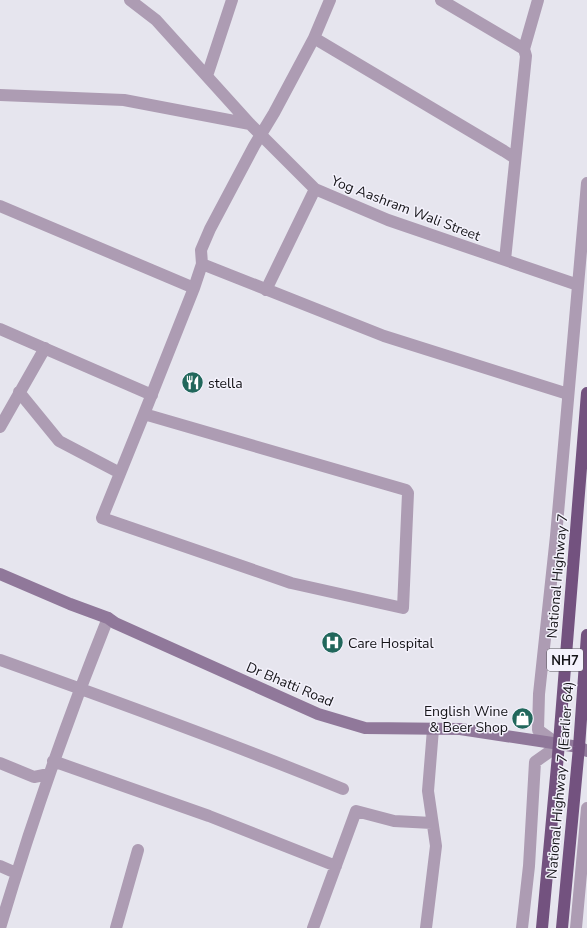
<svg xmlns="http://www.w3.org/2000/svg" width="587" height="928" viewBox="0 0 587 928" font-family="'Nunito Sans',sans-serif">
	<style>
		.lines { fill: none; stroke-linecap: round; stroke-linejoin: round }
		.minor { stroke: #ad9cb3; stroke-width: 12 }
		.secondary { stroke: #90789a; stroke-width: 12 }
		.trunk { stroke: #73527f; stroke-width: 12 }
		.labels { text-anchor: middle; stroke-width: 3; stroke-linejoin: round; paint-order: stroke }
		.shield { fill: #f4f2fc; stroke: #58575c; stroke-width: 1 }
		.shield-label { font-size: 13px; font-weight: bold; fill: #151418 }
		.street-label { font-size: 14px; fill: #151418; stroke: #f4f2fc }
		.poi-label { font-size: 14px; fill: #151418; stroke: #f4f2fc; text-anchor: start }
	</style>
	<rect width="100%" height="100%" fill="#e6e5ee"/>
	<g class="lines">
		<path class="minor" d="M130,0L156,20L250,124L315,189L388,220L578,285
			M441,0L524,49
			M314,38L504,151L515,158
			M207,76L232,0
			M0,95L124,100L250,124
			M0,206L194,288
			M505,260L526,56L524,49L538,0
			M202,264L384,336L568,394
			M266,290L315,189
			M0,329L152,395
			M19,392L59,441L120,473
			M144,414L406,490L408,493L403,608L291,583L102,518L144,414L194,288L202,264L201,250L210,229L254,146L274,113L314,38L330,0
			M0,427L45,348
			M0,660C115,701 230,743 343,789
			M53,761L209,816L336,866
			M0,763L34,777L49,774
			M0,866L16,873
			M0,928C31,823 67,720 108,618
			M116,928L138,850
			M313,928L356,811L394,821L432,823
			M426,928L436,846L428,791L433,729
			M522,928L529,866L535,762L559,745L538,730L539,694L556,536L587,183
			M576,928L587,808"/>
		<path class="secondary" d="M0,574L70,604L108,618L115,623L318,714L365,728L460,729L579,747L587,751"/>
		<path class="trunk" d="M542,928L558,755L587,393
			M562,928L579,747L587,635"/>
	</g>
	<defs>
		<symbol id="restaurant-disc" viewBox="-11 -11 22 22"><circle r="9.5" fill="#21675b" stroke="#f4f2fc"/><path d="M-5-6h1v4h1v-4h1v4h1v-4h1v5L-1.5 .5V6h-2V.5L-5-1ZM5-6V6H3V1.5H1.5Q1.5-4 5-6Z" fill="#fff"/></symbol>
		<symbol id="hospital-disc" viewBox="-11 -11 22 22"><circle r="9.5" fill="#21675b" stroke="#f4f2fc"/><path d="M-5-5h3v3.5h4V-5h3V5h-3V1.5h-4V5h-3Z" fill="#fff"/></symbol>
		<symbol id="shop-disc" viewBox="-11 -11 22 22"><circle r="9.5" fill="#21675b" stroke="#f4f2fc"/><path d="M-5-2.5h2.3a2.7 3.5 0 0 1 5.4 0H5L5.5 6h-11ZM-1.5-2.5h3a1.5 2.3 0 0 0-3 0Z" fill="#fff"/></symbol>
	</defs>
	<g fill-rule="evenodd">
		<use href="#restaurant-disc" x="180" y="370" width="25" height="25"/>
		<use href="#hospital-disc" x="320" y="630" width="25" height="25"/>
		<use href="#shop-disc" x="510" y="706" width="25" height="25"/>
	</g>
	<g class="labels">
		<rect class="shield" x="547" y="649" width="36" height="22" rx="3"/>
		<g class="shield-label">
			<text x="565" y="665">NH7</text>
		</g>
		<g class="street-label">
			<text transform="translate(406 208) rotate(21)" y="5">Yog Aashram Wali Street</text>
			<text transform="translate(557 576) rotate(-85)" y="5">National Highway 7</text>
			<text transform="translate(290 684) rotate(23)" y="5">Dr Bhatti Road</text>
			<text transform="translate(560 780) rotate(-85)" y="5">National Highway 7 (Earlier 64)</text>
		</g>
		<g class="poi-label">
			<text x="208" y="388">stella</text>
			<text x="348" y="648">Care Hospital</text>
			<text x="508" y="716" text-anchor="end">English Wine<tspan x="508" dy="16">&amp; Beer Shop</tspan></text>
		</g>
	</g>
</svg>
